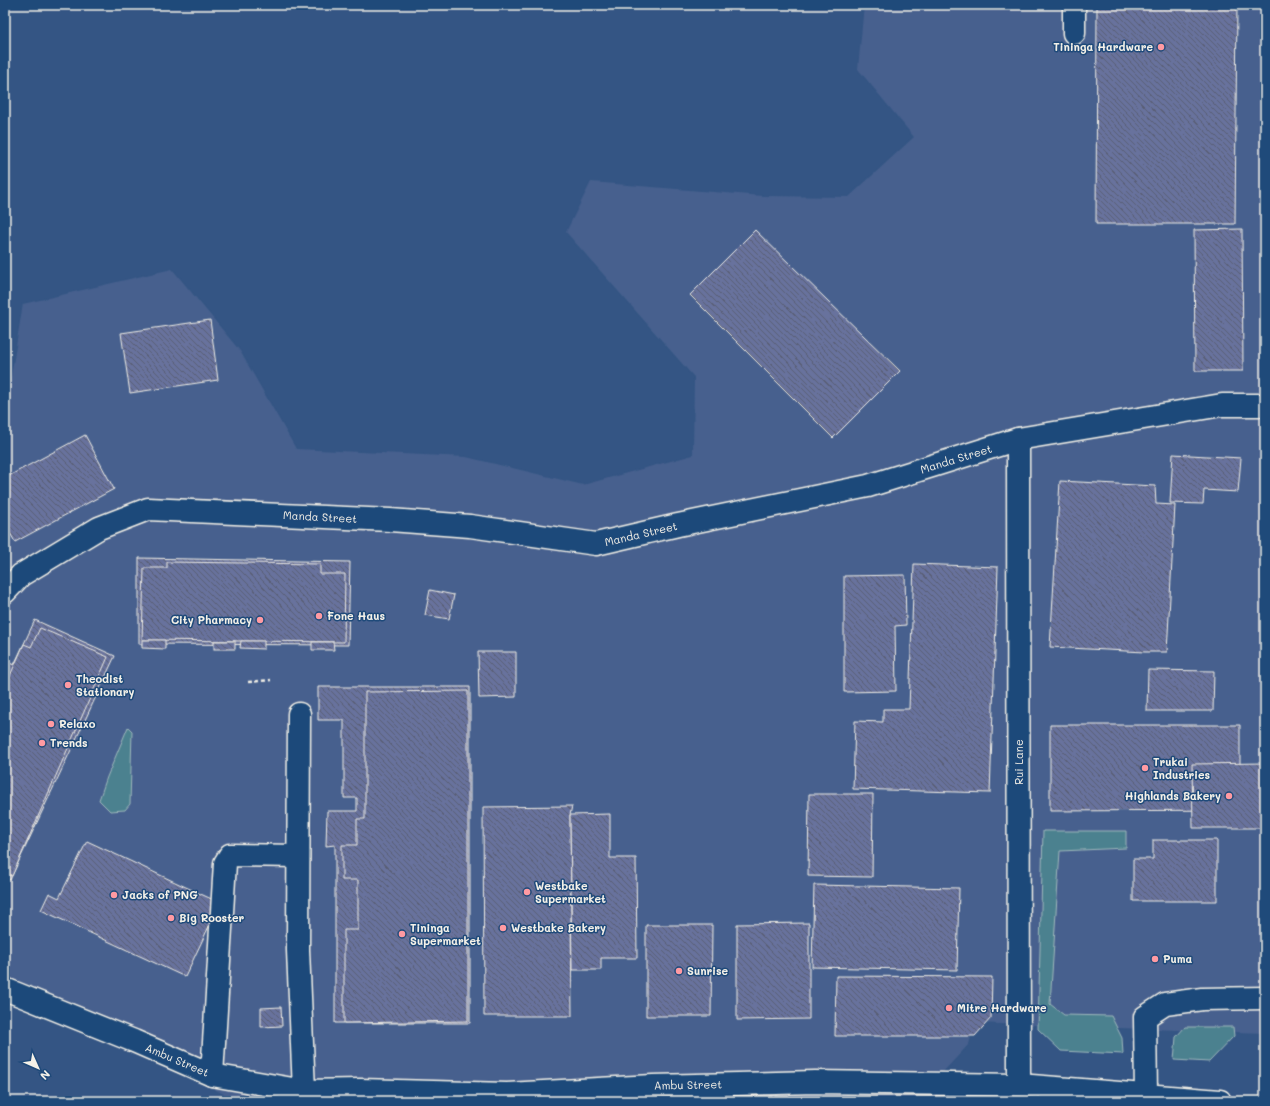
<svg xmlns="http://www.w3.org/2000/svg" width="1270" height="1106" font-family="Mali,sans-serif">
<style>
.built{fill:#47618e}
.green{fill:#4c818f;stroke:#a0b9bc}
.building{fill:url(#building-back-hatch);stroke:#f4f1e8}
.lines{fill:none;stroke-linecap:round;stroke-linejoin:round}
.minor-casing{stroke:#f4f1e8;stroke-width:25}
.path{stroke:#f4f1e8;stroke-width:2.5;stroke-dasharray:4 3;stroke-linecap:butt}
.minor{stroke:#1f4a7a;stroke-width:22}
.poi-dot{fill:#ff9aa2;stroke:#1f4a7a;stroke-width:1.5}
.labels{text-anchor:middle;stroke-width:3;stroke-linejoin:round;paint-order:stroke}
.poi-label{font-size:11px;font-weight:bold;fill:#f4f1e8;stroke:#1f4a7a;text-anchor:start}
.street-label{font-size:11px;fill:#f4f1e8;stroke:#1f4a7a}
</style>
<defs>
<pattern id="building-back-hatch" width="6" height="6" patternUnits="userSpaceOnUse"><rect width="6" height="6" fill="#67729d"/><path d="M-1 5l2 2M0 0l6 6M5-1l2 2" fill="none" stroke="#585d72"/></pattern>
</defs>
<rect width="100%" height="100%" fill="#345584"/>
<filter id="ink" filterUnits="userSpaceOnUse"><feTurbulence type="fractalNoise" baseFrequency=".025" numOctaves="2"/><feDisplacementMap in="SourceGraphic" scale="8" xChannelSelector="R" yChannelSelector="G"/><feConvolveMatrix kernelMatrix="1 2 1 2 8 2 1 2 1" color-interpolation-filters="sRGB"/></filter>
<g filter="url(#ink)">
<path class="built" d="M864 5H1265V1033L975 1023 969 1044 928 1088 424 1101H265L224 1094 5 988V413L23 304 172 269 240 351 296 449 466 457 583 485 693 455 694 377 566 232 591 182 762 196 849 197 914 137 858 69Z"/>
<g class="green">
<path d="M128 727 132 731 130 804 125 810 110 811 99 800 107 777Z"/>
<path d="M1043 831H1126V848L1060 851 1050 1004 1064 1015 1111 1016 1122 1038 1123 1054 1061 1051 1038 1029Z"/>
<path d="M1185 1027H1233L1234 1036 1209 1062 1174 1060 1176 1037Z"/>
</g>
<g class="building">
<path d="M1097 5H1237L1235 224H1096Z"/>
<path d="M1242 229 1243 371H1195L1194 230Z"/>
<path d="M755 230 900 371 833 438 690 295Z"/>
<path d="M210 320 218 380 130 393 121 333Z"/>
<path d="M85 435 114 489 15 542 5 524V478Z"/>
<path d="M1173 454 1241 458 1238 492 1204 490 1203 504 1170 503Z"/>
<path d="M1060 481 1155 486 1156 504 1175 505 1167 652H1145L1050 647Z"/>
<path d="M139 558 350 562 348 645 139 644Z"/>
<path d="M167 562 320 564V574H345L344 642 142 640 144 568H167Z"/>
<path d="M914 564 998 567 990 793 853 789 855 721 883 722V709H909Z"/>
<path d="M905 575 906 625 895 626 896 691 844 692V576Z"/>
<path d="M430 590 454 595 449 619 425 615Z"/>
<path d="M35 620 115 656 10 880 5 877V666L7 662 14 665Z"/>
<path d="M40 628 108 657 12 876 5 873V687L24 644 31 647Z"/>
<path d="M142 640H165V649L142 648Z"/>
<rect x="214" y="641" width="21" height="8"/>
<path d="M241 641H264V649L240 648Z"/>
<path d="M312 642H333L334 650H312Z"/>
<path d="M478 652H516V697L479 698Z"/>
<path d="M1148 670 1214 671 1213 711H1147Z"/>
<path d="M318 687H470V1023H335V845L326 846 327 811H357V798H344V720H318Z"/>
<path d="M468 691V1021L344 1023V930H358V880H342V845H357V819H365V692Z"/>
<path d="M1050 725H1240V810L1050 811Z"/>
<path d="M1265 763V828H1193L1192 764Z"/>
<path d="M809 794H873L872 877 808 876Z"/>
<path d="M572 806 570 815 572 1016H484L483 807Z"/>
<path d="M610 814V858H636L637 958H601V970H572L570 815Z"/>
<path d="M1153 840H1217V901H1133V859H1153Z"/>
<path d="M87 841 220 903 185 977 41 910 49 893 59 898Z"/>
<path d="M814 885 959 888 957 970 812 967Z"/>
<path d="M809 923V1019L737 1020V924Z"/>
<path d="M646 925H712L711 1016H646Z"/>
<path d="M836 976 992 977 991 1018 975 1036H835Z"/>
<path d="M281 1007 282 1026 261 1027V1008Z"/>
</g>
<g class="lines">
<g class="minor-casing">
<g id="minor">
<path d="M1074 33V5"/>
<path d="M1018 439 1019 1085"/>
<path d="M5 592 21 575 99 528 148 509 390 520 470 526 596 544 678 525 868 486 1018 439 1222 405H1265"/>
<path d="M299 714 298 950 304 1091"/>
<path d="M5 989 134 1041 212 1075 304 1091 360 1090 507 1094 653 1086 815 1082 1019 1085 1220 1101"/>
<path d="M212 1075 225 863 230 855 298 856"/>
<path d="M1146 1096 1145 1017 1165 1004 1202 999 1265 998"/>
</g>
</g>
<path class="path" d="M248 682 271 680"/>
<use href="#minor" class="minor"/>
</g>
</g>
<g class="poi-dot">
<circle cx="1161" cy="47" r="4"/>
<circle cx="319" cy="616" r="4"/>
<circle cx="260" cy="620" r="4"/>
<circle cx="68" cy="685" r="4"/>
<circle cx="51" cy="724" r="4"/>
<circle cx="42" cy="743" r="4"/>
<circle cx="1145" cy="768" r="4"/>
<circle cx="1229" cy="796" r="4"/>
<circle cx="527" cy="892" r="4"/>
<circle cx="114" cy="895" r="4"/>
<circle cx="171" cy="918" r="4"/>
<circle cx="503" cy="928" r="4"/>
<circle cx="402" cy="934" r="4"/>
<circle cx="1155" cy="959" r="4"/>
<circle cx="679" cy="971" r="4"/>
<circle cx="949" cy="1008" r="4"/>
</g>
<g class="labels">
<g class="poi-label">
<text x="1153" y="51" text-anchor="end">Tininga Hardware</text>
<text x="327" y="620">Fone Haus</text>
<text x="252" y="624" text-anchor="end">City Pharmacy</text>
<text x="76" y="683">Theodist<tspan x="76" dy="13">Stationary</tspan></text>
<text x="59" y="728">Relaxo</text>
<text x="50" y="747">Trends</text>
<text x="1153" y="766">Trukai<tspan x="1153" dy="13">Industries</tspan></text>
<text x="1221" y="800" text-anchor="end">Highlands Bakery</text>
<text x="535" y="890">Westbake<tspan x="535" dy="13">Supermarket</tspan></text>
<text x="122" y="899">Jacks of PNG</text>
<text x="179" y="922">Big Rooster</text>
<text x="410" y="932">Tininga<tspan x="410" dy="13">Supermarket</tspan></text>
<text x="511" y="932">Westbake Bakery</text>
<text x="1163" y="963">Puma</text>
<text x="687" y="975">Sunrise</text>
<text x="957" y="1012">Mitre Hardware</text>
</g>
<g class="street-label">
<text transform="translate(956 459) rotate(-17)" y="4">Manda Street</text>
<text transform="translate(320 517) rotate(3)" y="4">Manda Street</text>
<text transform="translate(641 534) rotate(-13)" y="4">Manda Street</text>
<text transform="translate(1019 762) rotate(-90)" y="4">Rui Lane</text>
<text transform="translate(177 1060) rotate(23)" y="4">Ambu Street</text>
<text transform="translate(688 1085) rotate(-1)" y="4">Ambu Street</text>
</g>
</g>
<rect width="1270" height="1106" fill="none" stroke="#1f4a7a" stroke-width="20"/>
<rect x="10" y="10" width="1250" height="1086" fill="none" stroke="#f4f1e8" stroke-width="1.5" filter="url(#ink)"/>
<g transform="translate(38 1068) rotate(135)" stroke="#1f4a7a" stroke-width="3" paint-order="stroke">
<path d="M0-3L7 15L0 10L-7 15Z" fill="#f4f1e8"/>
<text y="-6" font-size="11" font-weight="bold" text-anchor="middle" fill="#f4f1e8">N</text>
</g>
</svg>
